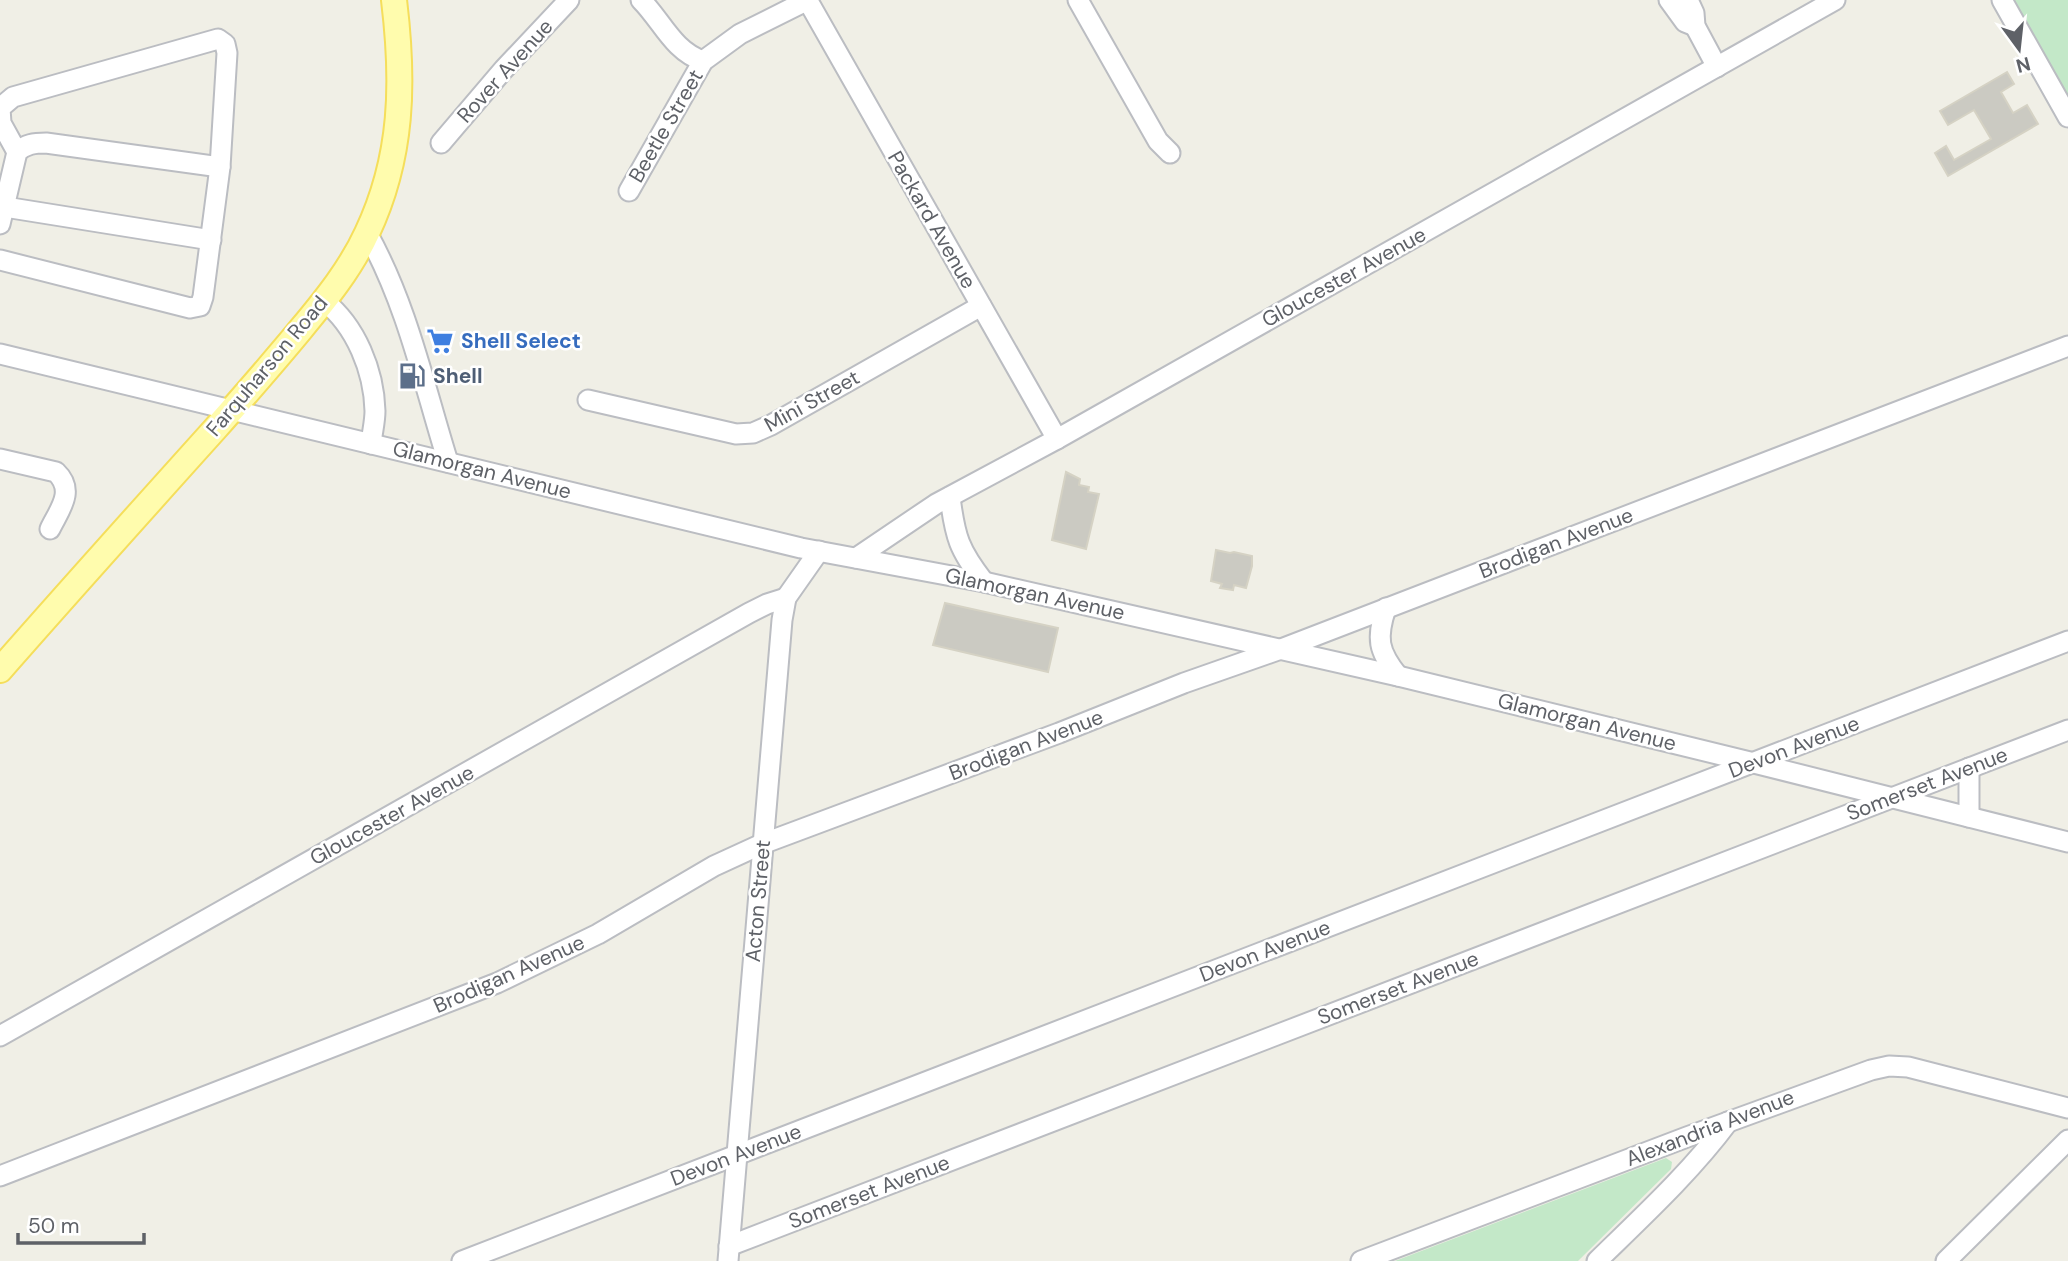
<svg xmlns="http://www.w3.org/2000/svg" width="2068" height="1261" font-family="'DM Sans',sans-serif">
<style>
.green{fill:#c3e8c8}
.building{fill:#cbcac2;stroke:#d5d2c4;stroke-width:2}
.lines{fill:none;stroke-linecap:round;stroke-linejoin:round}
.minor-casing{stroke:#bbbdc2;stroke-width:23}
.major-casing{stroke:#f5de5b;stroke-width:28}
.minor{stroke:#fff;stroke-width:19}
.major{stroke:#fffcad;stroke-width:24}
.labels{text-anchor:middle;stroke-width:5;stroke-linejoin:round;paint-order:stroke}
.street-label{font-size:21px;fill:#5e6167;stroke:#fff}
.shop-label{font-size:21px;font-weight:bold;fill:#366cbe;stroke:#fff;text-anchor:start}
.service-label{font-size:21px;font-weight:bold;fill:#4e5e75;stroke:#fff;text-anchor:start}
</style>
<rect width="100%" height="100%" fill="#f0efe6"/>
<g class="green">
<path d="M2012 0H2068V99Z"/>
<path d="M1666 1158 1672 1162 1671 1169 1578 1261H1395Z"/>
</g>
<g class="building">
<path d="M2007 72 2014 84 2001 92 2013 113 2027 105 2038 124 1948 176 1935 153 1946 146 1954 160 1991 139 1974 110 1948 125 1940 111Z"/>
<path d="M1066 472 1080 479 1079 485 1089 487 1088 492 1099 494 1086 549 1052 540Z"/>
<path d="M1216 550 1230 553 1234 552 1252 556V566L1246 588 1234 585 1233 590 1220 588 1222 584 1211 581Z"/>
<path d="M945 603 1058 628 1048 672 933 645Z"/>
</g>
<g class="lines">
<g class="minor-casing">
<g id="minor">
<path d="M641 0C662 21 673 51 703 61"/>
<path d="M1078 0 1158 141 1170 153"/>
<path d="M1669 0 1685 22 1695 26"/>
<path d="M1688 0 1694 13 1695 26 1717 67"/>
<path d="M2002 0 2068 117"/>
<path d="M808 1 1057 439"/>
<path d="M441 143 504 69 569 0"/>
<path d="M629 191 703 61 740 34 808 0"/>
<path d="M5 207 211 240"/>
<path d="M0 224 17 152C26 144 34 143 46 143L220 167"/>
<path d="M367 233C407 304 424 385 448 462"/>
<path d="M0 260 190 308 200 306 203 297 220 167 227 53 225 44 218 39 13 97 0 108 1 123 17 152"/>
<path d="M324 301C356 326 374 371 375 411 375 422 372 433 371 444"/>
<path d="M0 354 801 548 984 582 1398 676 1754 763 2068 842"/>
<path d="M588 400 736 434 753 433 771 425 981 306"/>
<path d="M0 459 56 472C76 491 59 510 50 529"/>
<path d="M950 497C955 537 959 550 984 582"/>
<path d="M856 558 936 504 1057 439 1835 0"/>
<path d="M1386 608C1376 638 1378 651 1398 676"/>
<path d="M1969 768V817"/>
<path d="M0 1036 749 613 767 604 786 598"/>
<path d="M0 1176 497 983 598 934 714 866 762 844 1059 733 1184 683 1281 649 2068 346"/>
<path d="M729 1246 2068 730"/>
<path d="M462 1261 2068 641"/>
<path d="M728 1261 782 620 786 598 819 551"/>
<path d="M1361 1261 1687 1137 1871 1070 1889 1066 1908 1067 2068 1108"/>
<path d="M1597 1261C1642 1217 1690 1173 1728 1122"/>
<path d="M1946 1261 2068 1140"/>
</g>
</g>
<g class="major-casing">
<path id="major" d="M0 670C71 589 143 509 215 429 244 396 273 363 301 329 326 299 351 268 367 233 403 157 404 82 394 0"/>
</g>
<use href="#minor" class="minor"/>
<use href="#major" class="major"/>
</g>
<defs>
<g id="supermarket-bare" transform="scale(2.1)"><path d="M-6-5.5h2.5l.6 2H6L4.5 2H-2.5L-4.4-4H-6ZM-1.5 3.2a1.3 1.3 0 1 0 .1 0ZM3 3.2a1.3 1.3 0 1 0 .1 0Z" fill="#3f7fe0" stroke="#fff" stroke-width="2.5" paint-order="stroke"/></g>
<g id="fuel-bare" transform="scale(2.1)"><path d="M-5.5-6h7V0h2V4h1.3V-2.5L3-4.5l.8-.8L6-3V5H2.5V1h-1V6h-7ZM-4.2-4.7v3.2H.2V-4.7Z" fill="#5c6f8a" stroke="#fff" stroke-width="2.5" paint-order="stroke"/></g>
</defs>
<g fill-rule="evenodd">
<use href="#supermarket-bare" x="440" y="341"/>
<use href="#fuel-bare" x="412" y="376"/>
</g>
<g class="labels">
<g class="street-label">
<text transform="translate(505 71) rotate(-48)" y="7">Rover Avenue</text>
<text transform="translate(666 126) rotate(-60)" y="7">Beetle Street</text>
<text transform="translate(932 220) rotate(60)" y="7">Packard Avenue</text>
<text transform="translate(1344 277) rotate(-29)" y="7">Gloucester Avenue</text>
<text transform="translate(267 366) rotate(-50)" y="7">Farquharson Road</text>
<text transform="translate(812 401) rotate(-29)" y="7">Mini Street</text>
<text transform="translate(482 470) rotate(14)" y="7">Glamorgan Avenue</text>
<text transform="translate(1556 543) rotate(-21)" y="7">Brodigan Avenue</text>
<text transform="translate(1035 594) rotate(12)" y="7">Glamorgan Avenue</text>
<text transform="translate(1587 722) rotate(14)" y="7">Glamorgan Avenue</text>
<text transform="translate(1026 745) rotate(-21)" y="7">Brodigan Avenue</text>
<text transform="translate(1794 747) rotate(-21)" y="7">Devon Avenue</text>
<text transform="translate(1927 784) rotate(-21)" y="7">Somerset Avenue</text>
<text transform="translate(392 815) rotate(-29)" y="7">Gloucester Avenue</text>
<text transform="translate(758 901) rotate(-85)" y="7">Acton Street</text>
<text transform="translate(1265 951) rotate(-21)" y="7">Devon Avenue</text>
<text transform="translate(509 974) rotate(-24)" y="7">Brodigan Avenue</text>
<text transform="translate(1398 988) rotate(-21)" y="7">Somerset Avenue</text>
<text transform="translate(1710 1128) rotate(-21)" y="7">Alexandria Avenue</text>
<text transform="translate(736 1155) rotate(-21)" y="7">Devon Avenue</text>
<text transform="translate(869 1192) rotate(-21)" y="7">Somerset Avenue</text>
</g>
<g class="shop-label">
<text x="461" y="348">Shell Select</text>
</g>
<g class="service-label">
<text x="433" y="383">Shell</text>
</g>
</g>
<g transform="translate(2019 49) rotate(165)" stroke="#ffffff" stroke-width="5" paint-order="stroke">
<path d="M0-5L12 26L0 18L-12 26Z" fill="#5e6167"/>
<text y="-10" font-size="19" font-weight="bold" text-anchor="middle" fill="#5e6167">N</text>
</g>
<path d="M18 1233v10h126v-10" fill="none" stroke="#5e6167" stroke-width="3.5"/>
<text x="28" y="1233" font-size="21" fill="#5e6167" stroke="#ffffff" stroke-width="5" paint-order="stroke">50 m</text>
</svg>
